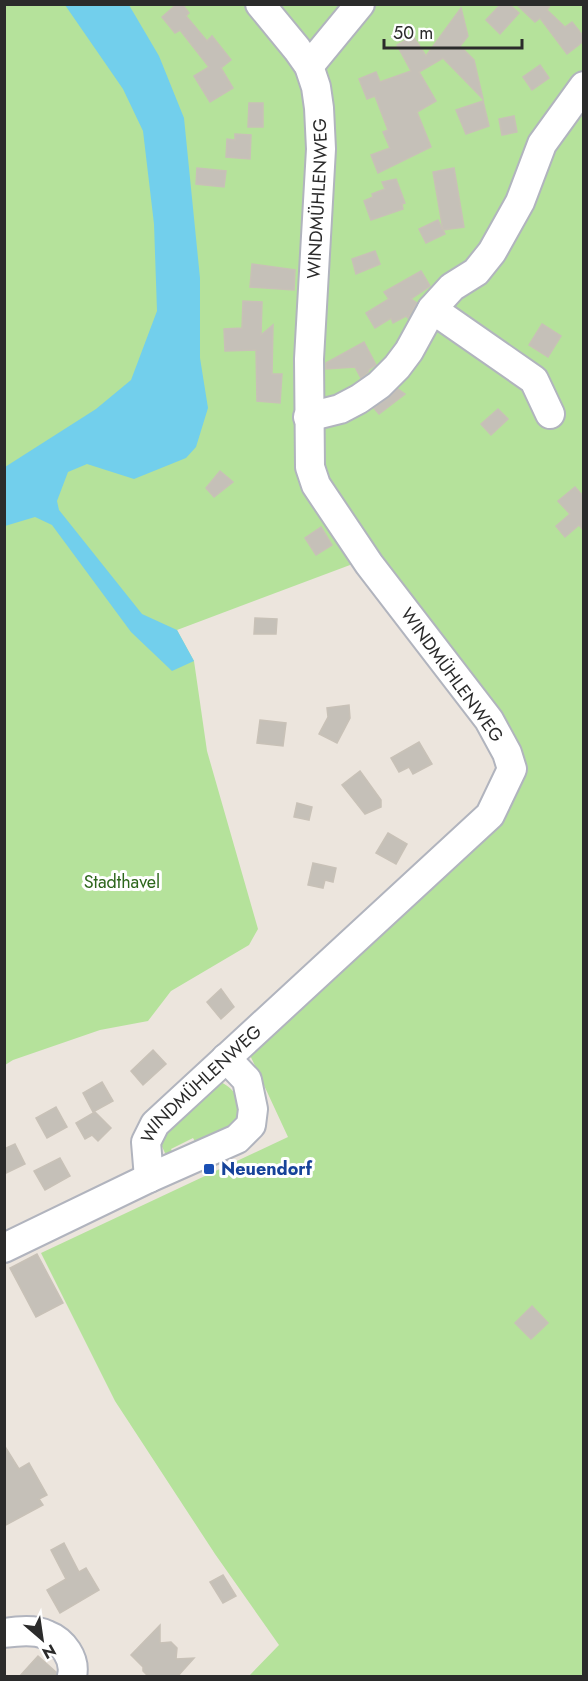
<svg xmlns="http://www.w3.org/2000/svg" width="588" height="1681" font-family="Jost,sans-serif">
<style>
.green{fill:#b5e29b}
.water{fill:#72cfec}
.building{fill:#c5c0b8;stroke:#c8c1b7;stroke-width:1.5}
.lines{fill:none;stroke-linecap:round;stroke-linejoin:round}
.minor-casing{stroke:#b1b4be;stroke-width:32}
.minor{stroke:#fff;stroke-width:28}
.transit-dot{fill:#1a4fb4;stroke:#fff;stroke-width:2}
.labels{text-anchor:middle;stroke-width:6;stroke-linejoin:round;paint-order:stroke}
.street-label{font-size:18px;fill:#2b2b2b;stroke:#fff}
.park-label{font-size:18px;fill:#2d661c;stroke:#fff}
.transit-label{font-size:18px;font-weight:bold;fill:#164399;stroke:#fff;text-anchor:start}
</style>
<rect width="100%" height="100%" fill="#ece5dd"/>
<g class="green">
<path d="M4 5H583V1676H249L279 1645 215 1554 115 1401 41 1253 288 1137 249 1053 515 787 374 556 177 630 194 661 207 751 258 929 249 945 171 991 148 1021 100 1030 13 1060 5 1065Z"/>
<path d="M221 1082C237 1091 236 1096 240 1114L233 1125 197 1145 193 1138 171 1149 174 1155 165 1153 158 1138Z"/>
</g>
<path class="water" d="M65 5H129L159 56 184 118 200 278V358L208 408 196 447 186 458 134 479 87 464 68 472 57 501 59 510 142 614 177 630 194 661 172 671 131 632 52 525 35 517 5 526V467L96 409 131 380 157 311 154 224 143 131 123 89Z"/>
<g class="building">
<path d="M177 4H182L189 13 186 16 207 41 212 36 231 60 221 68 233 88 210 102 194 76 209 67 180 30 175 33 162 17Z"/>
<path d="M501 4H509L519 13 500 34 486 20Z"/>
<path d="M516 4H551L547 10 565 27 572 22 584 37V41L567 54 540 18 535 22Z"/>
<path d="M461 8 468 36 460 46 474 60 483 99 443 58 419 72 436 101 417 112 431 147 378 173 371 155 390 148 383 132 388 130 375 96 367 99 359 79 376 72 380 82 411 71 397 45 413 36 426 56Z"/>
<path d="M540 65 549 78 532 90 523 77Z"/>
<path d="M483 101 489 126 466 134 456 110Z"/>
<path d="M249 103H263V127H248Z"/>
<path d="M514 116 517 132 502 135 499 119Z"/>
<path d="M235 134 251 135 250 159 226 157 227 139 235 140Z"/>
<path d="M197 168 226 171 224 187 196 184Z"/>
<path d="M454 168 464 227 443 230 433 172Z"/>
<path d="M396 179 405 203 402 204 403 209 371 220 364 201 373 197 372 194 385 189 382 182Z"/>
<path d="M438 220 445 234 426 243 419 229Z"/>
<path d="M375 251 380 264 356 274 352 259Z"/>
<path d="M252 264 295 270 294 290 250 287Z"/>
<path d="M421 271 430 286 411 299 417 303 408 318 406 316 393 323 391 318 375 328 366 313 389 299 384 292Z"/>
<path d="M243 301 262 302 261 335 273 325 272 374H282L280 403 257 401 256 350 225 351 224 329 242 328Z"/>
<path d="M542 324 561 336 548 357 529 345Z"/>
<path d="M364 342 376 365 369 369 368 372 361 378 355 367 326 369V363Z"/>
<path d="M398 389 405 394 379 414 374 408Z"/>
<path d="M498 409 508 419 491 435 481 424Z"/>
<path d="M220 471 233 482 214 497 206 488Z"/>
<path d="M575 487 584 497V531L579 525 565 537 556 526 570 514 558 501Z"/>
<path d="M321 527 332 545 316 555 305 538Z"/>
<path d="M255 618 277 619 276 634H254Z"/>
<path d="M349 705 350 718 337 743 319 734 328 717 327 708Z"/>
<path d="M260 720 286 723 283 746 257 743Z"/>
<path d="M419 742 432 764 413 774 409 767 399 772 391 758Z"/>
<path d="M360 771 381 800V807L365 814 342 785Z"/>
<path d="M297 803 312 807 309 820 294 817Z"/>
<path d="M388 833 407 844 396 864 376 853Z"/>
<path d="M313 863 336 868 333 882 325 880 323 888 308 885Z"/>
<path d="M221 989 234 1007 221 1019 207 1002Z"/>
<path d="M153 1050 166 1064 143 1085 131 1071Z"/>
<path d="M102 1082 113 1101 93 1112 83 1093Z"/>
<path d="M56 1107 67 1127 47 1138 36 1118Z"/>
<path d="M95 1112 111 1128 98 1141 92 1135 85 1139 76 1123Z"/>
<path d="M15 1144 25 1164 4 1174V1149Z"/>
<path d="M60 1158 70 1176 45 1190 34 1171Z"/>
<path d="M37 1254 63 1303 36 1317 10 1268Z"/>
<path d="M532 1306 548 1323 531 1339 515 1323Z"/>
<path d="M4 1445 19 1469 29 1463 47 1495 39 1499 43 1505 4 1526Z"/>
<path d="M64 1543 79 1572 86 1568 99 1590 60 1613 47 1590 66 1579 51 1550Z"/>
<path d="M223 1575 236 1596 223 1603 210 1582Z"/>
<path d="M160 1625V1643L171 1642 177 1648 176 1659 194 1658 177 1677H149L143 1671V1667L131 1655Z"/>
<path d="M38 1656 56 1672V1677H19Z"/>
</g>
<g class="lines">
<g class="minor-casing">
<g id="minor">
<path d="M309 66 360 4"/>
<path d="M432 309 534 380 550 414"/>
<path d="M308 417 340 409 359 399 379 385 397 367 409 351 432 309 452 287 476 272 492 252 520 202 542 144 584 86"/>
<path id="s1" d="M149 1178 146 1142 155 1124 490 815 512 769 507 753 489 720 369 564 316 485 310 467 309 359 321 149 319 108 316 87 309 66 297 49 260 4"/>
<path d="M4 1248 149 1178 237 1139 251 1125 253 1109 247 1080 226 1058"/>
<path d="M4 1633C18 1631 35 1629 47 1635 63 1641 76 1659 72 1676"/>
</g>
</g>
<use href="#minor" class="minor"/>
</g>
<rect class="transit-dot" x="203" y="1163" width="12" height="12" rx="3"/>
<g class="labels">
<g class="street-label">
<text dy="6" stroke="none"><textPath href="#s1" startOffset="1197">WINDMÜHLENWEG</textPath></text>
<text transform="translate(452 675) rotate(54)" y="6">WINDMÜHLENWEG</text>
<text dy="6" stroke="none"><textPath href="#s1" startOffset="117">WINDMÜHLENWEG</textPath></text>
</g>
<g class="park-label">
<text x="122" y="888">Stadthavel</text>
</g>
<g class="transit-label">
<text x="221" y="1175">Neuendorf</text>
</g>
</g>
<rect width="588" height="1681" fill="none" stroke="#2b2b2b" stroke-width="12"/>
<g transform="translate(42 1639) rotate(151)" stroke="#ffffff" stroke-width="4.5" paint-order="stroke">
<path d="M0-4.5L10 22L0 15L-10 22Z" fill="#2b2b2b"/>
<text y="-9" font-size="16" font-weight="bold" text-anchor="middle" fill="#2b2b2b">N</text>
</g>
<path d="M384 39v9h138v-9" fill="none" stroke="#2b2b2b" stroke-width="3"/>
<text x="393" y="39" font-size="18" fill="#2b2b2b" stroke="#ffffff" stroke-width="4.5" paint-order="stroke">50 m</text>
</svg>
